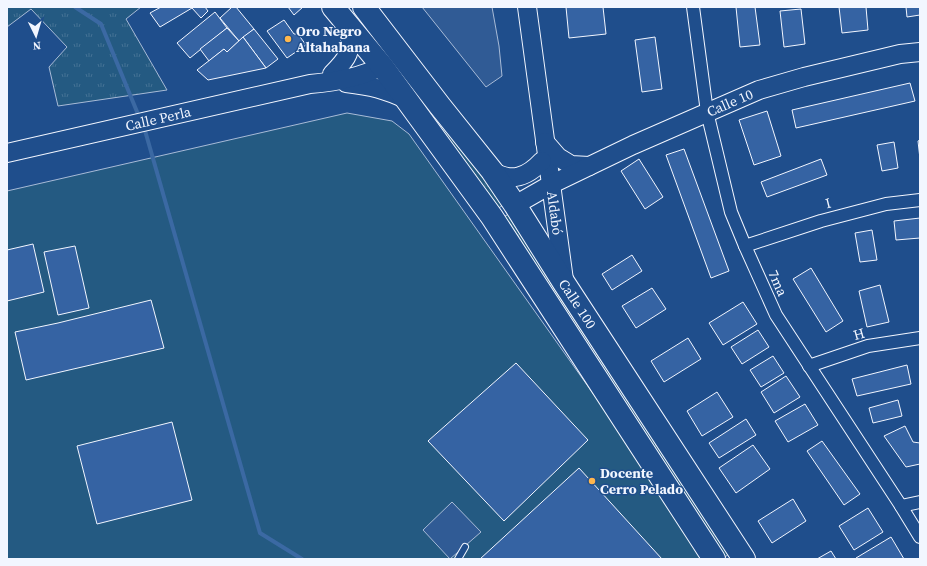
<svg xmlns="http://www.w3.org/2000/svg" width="927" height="566" font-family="'Source Serif 4',serif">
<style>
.grass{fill:url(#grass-tufts);stroke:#a8bbd7}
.pitch{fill:#245a82;stroke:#a8bbd7}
.parking{fill:#305b95;stroke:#a8bbd7}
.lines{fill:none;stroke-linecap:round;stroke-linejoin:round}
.stream{stroke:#3b69a3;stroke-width:4}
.building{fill:#3563a3;stroke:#f2f6ff}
.lane-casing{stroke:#f2f6ff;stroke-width:8}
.street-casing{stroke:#f2f6ff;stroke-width:14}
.secondary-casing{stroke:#f2f6ff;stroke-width:20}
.highway-casing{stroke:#f2f6ff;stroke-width:24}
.lane{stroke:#1f4e8c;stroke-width:6}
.street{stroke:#1f4e8c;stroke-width:12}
.secondary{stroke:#1f4e8c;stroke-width:18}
.highway{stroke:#1f4e8c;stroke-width:22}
.poi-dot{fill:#ffb74d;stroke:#1f4e8c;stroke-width:1.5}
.labels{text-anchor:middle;stroke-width:3;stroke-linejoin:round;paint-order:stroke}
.poi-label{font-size:14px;font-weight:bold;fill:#f2f6ff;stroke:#1f4e8c;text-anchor:start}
.street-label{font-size:14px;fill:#f2f6ff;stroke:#1f4e8c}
</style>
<defs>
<pattern id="grass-tufts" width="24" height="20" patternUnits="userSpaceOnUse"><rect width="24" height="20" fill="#245a82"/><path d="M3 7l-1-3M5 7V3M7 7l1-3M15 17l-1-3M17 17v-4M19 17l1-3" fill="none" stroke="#447295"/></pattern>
</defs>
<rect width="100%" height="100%" fill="#1f4e8c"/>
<g class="grass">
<path d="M7 7H141L126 19 167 90 58 106 49 67 67 47 31 9 7 27Z"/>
<path d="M400 66 505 204 497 209 394 69Z"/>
<path d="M511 213 730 553 725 557 549 290 503 217Z"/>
</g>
<path class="pitch" d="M347 113 392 121 409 134 619 430 702 559H7V191Z"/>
<g class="parking">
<path d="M422 7H492L499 46 502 76 486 87Z"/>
<path d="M452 502 481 532 450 559 423 530Z"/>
</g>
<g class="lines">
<g class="stream">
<path d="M75 7 101 24 140 119"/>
<path d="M144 127 260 533 302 559"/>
</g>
</g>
<g class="building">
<path d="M161 7H205L208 11 201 18 192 8 160 27 150 13Z"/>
<path d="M232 7H236L254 29 239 41 220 18Z"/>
<path d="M288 7H303L294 15Z"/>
<path d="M566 7H603L606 34 569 38Z"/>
<path d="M736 7H755L760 45 740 47Z"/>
<path d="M839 7H866L868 30 842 33Z"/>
<path d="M906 7H920V15L907 17Z"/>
<path d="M801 9 805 44 784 47 780 11Z"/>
<path d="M215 12 227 28 190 58 177 43Z"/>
<path d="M284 20 294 34H298L306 45 287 58 267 31Z"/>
<path d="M227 28 239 41 227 52 224 49 209 61 200 49Z"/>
<path d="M254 29 278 59 266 68 243 37Z"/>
<path d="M243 37 266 68 208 80 197 70 224 49 227 52Z"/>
<path d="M655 37 662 89 642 92 635 40Z"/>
<path d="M910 83 915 101 796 128 792 110Z"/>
<path d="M767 111 781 156 754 165 739 120Z"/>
<path d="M920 140V159L918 141Z"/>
<path d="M894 142 898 168 882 171 877 145Z"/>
<path d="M684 149 729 271 711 278 666 155Z"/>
<path d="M639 159 663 197 645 209 621 171Z"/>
<path d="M821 159 827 175 767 197 761 182Z"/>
<path d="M920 218V238L896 240 894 221Z"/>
<path d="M872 230 877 260 860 262 855 233Z"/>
<path d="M33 244 44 292 7 301V250Z"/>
<path d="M75 246 89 308 58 315 44 252Z"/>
<path d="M632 255 642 271 612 290 602 274Z"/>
<path d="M811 268 843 321 826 332 793 279Z"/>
<path d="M880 285 889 322 867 327 859 291Z"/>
<path d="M652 288 666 309 636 328 622 306Z"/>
<path d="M151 300 164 348 26 380 15 332 58 323Z"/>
<path d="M743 302 757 324 723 345 709 323Z"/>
<path d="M758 330 769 347 742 364 731 347Z"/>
<path d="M688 338 701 359 664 382 651 361Z"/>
<path d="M773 356 784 373 761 387 750 370Z"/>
<path d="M516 363 588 440 504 521 428 441Z"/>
<path d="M907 365 911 384 857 396 852 379Z"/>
<path d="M786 376 800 397 774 413 761 392Z"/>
<path d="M717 392 733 417 702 436 687 411Z"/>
<path d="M898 400 902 416 873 423 869 408Z"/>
<path d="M805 404 818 425 788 442 775 421Z"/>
<path d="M746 419 756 435 719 458 709 443Z"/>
<path d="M172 422 192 500 97 524 77 446Z"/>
<path d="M905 426 913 442 920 443V464L906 467 884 436Z"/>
<path d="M822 441 860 494 844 505 807 451Z"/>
<path d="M753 445 770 469 736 493 719 468Z"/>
<path d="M579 468 662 559H480Z"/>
<path d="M793 499 806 521 772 543 758 521Z"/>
<path d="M868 508 883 532 854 550 839 526Z"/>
<path d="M891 537 904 559H857L856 558Z"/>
<path d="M831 551 836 559H817Z"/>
</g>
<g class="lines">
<g class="lane-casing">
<path id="lane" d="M458 559 465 547"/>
</g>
<g class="street-casing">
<g id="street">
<path d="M693 7 707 112 731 212 745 246 776 315 901 506 920 537"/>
<path d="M745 246 821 221 886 204 920 200"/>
<path d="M809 366 868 346 920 338"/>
<path d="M901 506 920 502"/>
</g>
</g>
<g class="secondary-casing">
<g id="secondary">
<path id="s1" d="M527 7 564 280"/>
<path d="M332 74C349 57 351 53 350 28"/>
<path d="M346 83C372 86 384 89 408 100"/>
<path d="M545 142 558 157 571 165 589 166"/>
<path id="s2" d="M7 153 310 84C334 82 360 78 382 66"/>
<path d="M492 171C512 183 527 177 542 161"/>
<path id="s3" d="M515 205 550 185 633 145 759 90 804 77 900 54 920 52"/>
</g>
</g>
<g class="highway-casing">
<g id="highway">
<path d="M333 7 382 66 492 217 714 559"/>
<path id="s4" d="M364 7 440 106 492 171 515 205 564 283 744 559"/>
</g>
</g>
<use href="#lane" class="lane"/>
<use href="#street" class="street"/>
<use href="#secondary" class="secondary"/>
<use href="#highway" class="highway"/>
</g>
<g class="poi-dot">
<circle cx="288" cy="39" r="4"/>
<circle cx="592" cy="481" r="4"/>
</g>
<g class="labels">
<g class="poi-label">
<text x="296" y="36">Oro Negro<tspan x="296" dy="16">Altahabana</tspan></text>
<text x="600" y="478">Docente<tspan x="600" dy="16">Cerro Pelado</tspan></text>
</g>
<g class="street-label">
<text dy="5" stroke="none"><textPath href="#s3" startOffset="238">Calle 10</textPath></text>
<text dy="5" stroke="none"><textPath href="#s2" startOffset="155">Calle Perla</textPath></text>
<text transform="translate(828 203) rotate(-14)" y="5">I</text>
<text dy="5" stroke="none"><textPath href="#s1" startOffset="208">Aldabó</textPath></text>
<text transform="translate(778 283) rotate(66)" y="5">7ma</text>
<text dy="5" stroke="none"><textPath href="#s4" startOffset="366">Calle 100</textPath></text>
<text transform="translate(859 334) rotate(-16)" y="5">H</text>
</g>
</g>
<rect width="927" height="566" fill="none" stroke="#f2f6ff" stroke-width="16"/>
<g transform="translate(36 36) rotate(175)" stroke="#1f4e8c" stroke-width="3" paint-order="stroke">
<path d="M0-3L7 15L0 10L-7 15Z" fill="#f2f6ff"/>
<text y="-6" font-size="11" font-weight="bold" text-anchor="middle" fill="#f2f6ff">N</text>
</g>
</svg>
